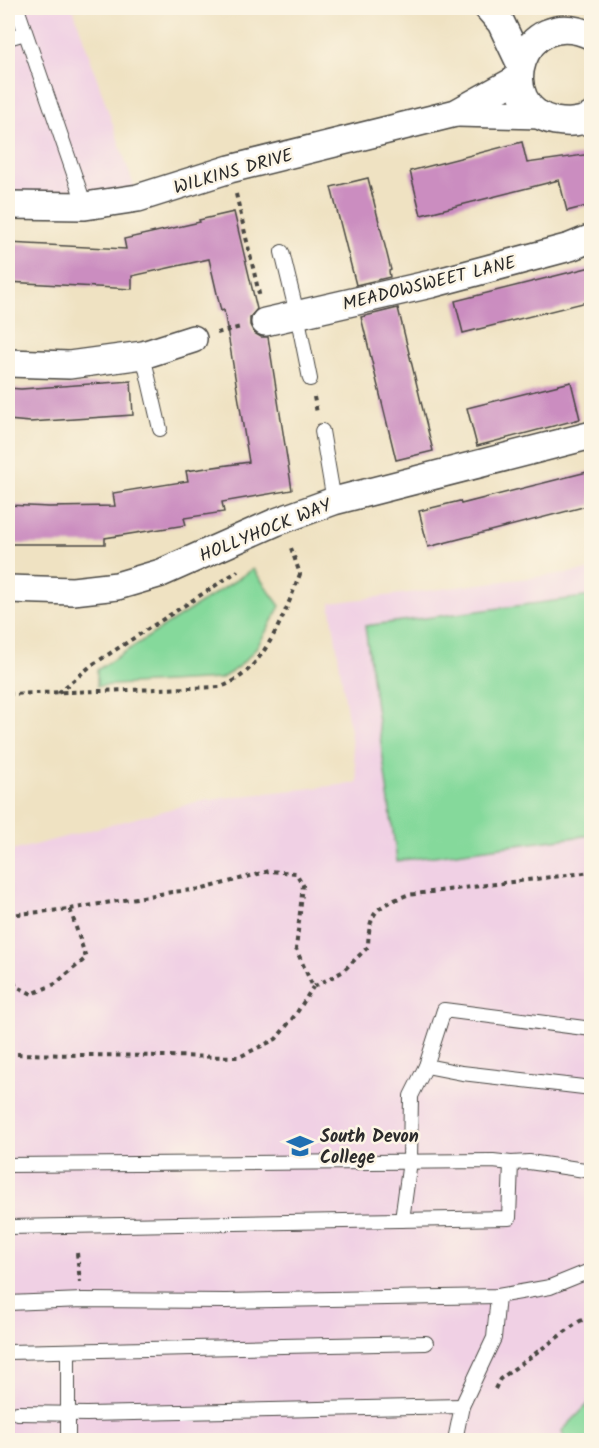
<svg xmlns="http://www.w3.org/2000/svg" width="599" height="1448" font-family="Kalam,sans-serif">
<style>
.built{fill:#f0d0e4}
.green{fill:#85d99b;stroke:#588263;stroke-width:1.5}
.building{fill:#cb8dc0}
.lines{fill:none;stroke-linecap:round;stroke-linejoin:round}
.service-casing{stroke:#484642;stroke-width:16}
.minor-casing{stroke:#484642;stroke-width:30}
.path{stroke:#484642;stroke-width:4;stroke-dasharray:4.5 4.5;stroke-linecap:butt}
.service{stroke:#fff;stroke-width:14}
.minor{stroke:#fff;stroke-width:27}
.labels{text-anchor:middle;stroke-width:5;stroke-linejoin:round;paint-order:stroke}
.street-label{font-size:18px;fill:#2b2b2b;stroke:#fcf5e5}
.poi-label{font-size:18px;font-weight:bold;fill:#2b2b2b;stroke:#fcf5e5;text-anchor:start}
</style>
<rect width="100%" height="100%" fill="#fcf5e5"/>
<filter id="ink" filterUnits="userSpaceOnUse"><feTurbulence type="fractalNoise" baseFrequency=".0167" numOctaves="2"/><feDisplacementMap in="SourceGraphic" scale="12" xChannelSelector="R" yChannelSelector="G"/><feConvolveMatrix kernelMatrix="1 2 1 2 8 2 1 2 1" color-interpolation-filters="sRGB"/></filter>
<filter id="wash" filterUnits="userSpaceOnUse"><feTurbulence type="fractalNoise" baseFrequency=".008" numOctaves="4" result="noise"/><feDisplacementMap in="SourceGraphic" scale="24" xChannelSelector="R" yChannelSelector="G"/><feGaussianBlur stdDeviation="1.35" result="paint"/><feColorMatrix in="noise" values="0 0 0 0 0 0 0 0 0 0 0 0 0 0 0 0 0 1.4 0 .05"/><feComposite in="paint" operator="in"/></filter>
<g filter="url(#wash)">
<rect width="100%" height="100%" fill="#efe2c2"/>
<g class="built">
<path d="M8 8H73L138 198 8 205Z"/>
<path d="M591 570V1440H8V852L204 800 358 783 330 603Z"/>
</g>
<g class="green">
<path d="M253 569 280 606C262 639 254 660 220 679L97 686V670Z"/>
<path d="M591 596V835L397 861 365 626Z"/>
<path d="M591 1401V1440H565L562 1431Z"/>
</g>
<g id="blocks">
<g class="building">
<path d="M522 142 527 163 591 154V205L567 211 559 180 421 215 410 171Z"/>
<path d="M368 178 391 270 389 271 390 277 356 285 331 187Z"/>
<path d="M234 212 257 309 250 317V325L254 333 261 337H268L292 490 222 502 224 512 184 518 186 525 105 538V544H8V505L49 507 115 506 113 493 188 481 186 471 249 462 224 310 221 311 209 259 132 276V289L8 282V243L126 249 124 239 200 222 199 220Z"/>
<path d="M591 267V301L463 333 455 301Z"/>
<path d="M398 308 433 451 396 460 361 317Z"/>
<path d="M131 381 133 415 30 422 8 420V388L21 389Z"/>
<path d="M571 382 580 419 477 446 467 408Z"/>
<path d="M591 471V505L428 547 419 511 460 501 461 504Z"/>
</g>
</g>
</g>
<g filter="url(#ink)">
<use href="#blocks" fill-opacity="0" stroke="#484642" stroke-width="1.5"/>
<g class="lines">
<g class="service-casing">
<g id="service">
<path d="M17 8 85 206"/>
<path d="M8 38 25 33"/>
<path d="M282 252 297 314 310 379"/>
<path d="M143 355 160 429"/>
<path d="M322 431 334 501"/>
<path d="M426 1066 462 1073 592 1088"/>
<path d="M8 1165 493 1161 511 1163 529 1162 592 1171"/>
<path d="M402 1220 410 1161 411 1096 426 1066 444 1010 592 1029"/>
<path d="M8 1227 509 1218 511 1163"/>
<path d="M8 1303 83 1300 226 1301 498 1296 550 1287 592 1270"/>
<path d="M8 1352 426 1343"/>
<path d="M68 1352V1440"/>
<path d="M17 1413 87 1414 462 1406"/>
<path d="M455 1440 462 1406 494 1338 498 1296"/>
</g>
</g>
<g class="minor-casing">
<g id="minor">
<path d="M488 8 501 23 520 63"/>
<path d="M592 36C520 2 491 108 555 121 567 123 581 123 592 116"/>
<path d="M457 113 540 115"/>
<path d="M8 205 85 206 138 198 230 169 456 113 519 78"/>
<path d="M265 322 431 284 570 247 592 238"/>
<path d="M8 363 69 365 143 355 193 339"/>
<path d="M8 589 73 591 117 586 161 573 276 522 334 501 592 435"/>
</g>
</g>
<g class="path">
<path d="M236 194 260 298"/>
<path d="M217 333 241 327"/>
<path d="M314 397 317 413"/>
<path d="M58 693 92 665 238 571"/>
<path d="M8 694 220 687C263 674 285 613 300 574L290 545"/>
<path d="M70 909 172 892 203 889 269 871 296 873 303 885 296 949 313 987 342 972 368 947C369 912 375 907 407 895L592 872"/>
<path d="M8 915 70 909 86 958 55 984 32 994 16 986 9 973"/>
<path d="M8 958V974"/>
<path d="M8 1054 239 1057 276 1039 296 1014 313 987"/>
<path d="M77 1253 80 1282"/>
<path d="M495 1389 500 1379 580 1321 592 1316"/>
</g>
<use href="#service" class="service"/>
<use href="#minor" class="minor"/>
</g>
</g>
<defs>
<g id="university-bare" transform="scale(2.07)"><path d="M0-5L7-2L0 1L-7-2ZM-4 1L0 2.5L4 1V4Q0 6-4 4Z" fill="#1f6fb2" stroke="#fcf5e5" stroke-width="2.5" paint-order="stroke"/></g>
</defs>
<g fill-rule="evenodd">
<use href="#university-bare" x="300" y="1146"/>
</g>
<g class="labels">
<g class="street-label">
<text transform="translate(233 171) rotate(-16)" y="6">WILKINS DRIVE</text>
<text transform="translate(429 283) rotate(-14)" y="6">MEADOWSWEET LANE</text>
<text transform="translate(265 530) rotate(-22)" y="6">HOLLYHOCK WAY</text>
</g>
<g class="poi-label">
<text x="320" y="1142">South Devon<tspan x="320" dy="21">College</tspan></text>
</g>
</g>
<rect width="599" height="1448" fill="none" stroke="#fcf5e5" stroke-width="30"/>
</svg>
